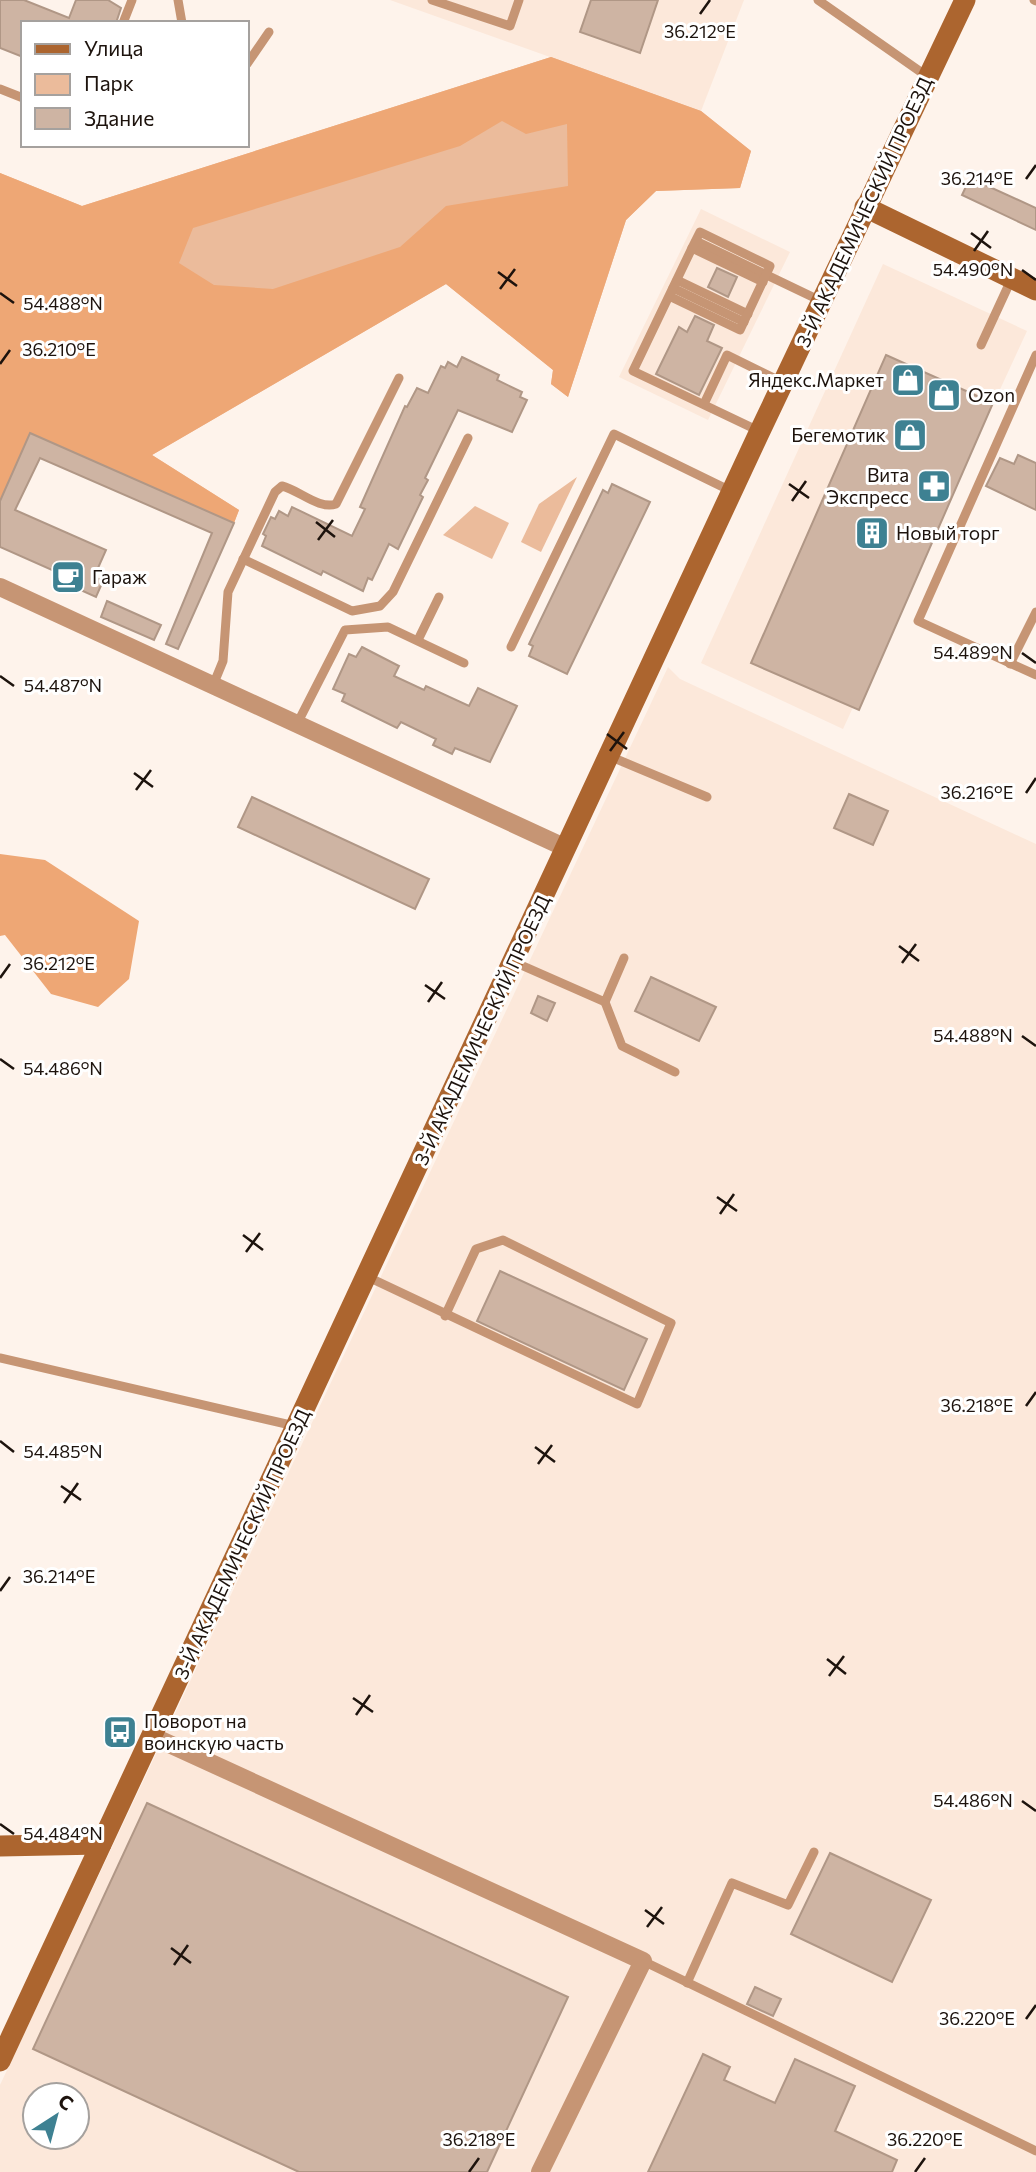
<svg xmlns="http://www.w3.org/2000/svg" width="1036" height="2172" font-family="Commissioner,sans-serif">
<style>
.built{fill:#fce8da;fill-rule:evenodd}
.green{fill:#ebbb9b}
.forest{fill:#eea775;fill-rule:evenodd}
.building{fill:#ceb4a3;stroke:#b09786;stroke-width:2}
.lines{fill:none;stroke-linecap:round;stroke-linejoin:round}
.lane{stroke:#c69574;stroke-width:9}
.street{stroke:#c69574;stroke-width:18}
.secondary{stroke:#ac652f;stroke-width:21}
.ticks{fill:none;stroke:#1d130d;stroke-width:2.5}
.labels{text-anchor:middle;stroke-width:6;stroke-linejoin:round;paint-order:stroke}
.street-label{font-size:19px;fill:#1d130d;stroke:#fff}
.poi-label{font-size:19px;fill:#1d130d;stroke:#fff;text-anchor:start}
.ticks-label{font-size:18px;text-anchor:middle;fill:#1d130d;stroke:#fff;stroke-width:6;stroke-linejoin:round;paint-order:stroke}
</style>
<rect width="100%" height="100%" fill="#fef3eb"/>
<g class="built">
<path d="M390 0H744L701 111Z"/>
<path d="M701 209 790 252 708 420 619 377Z"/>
<path d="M883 264 1027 331 843 729 701 663Z"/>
<path d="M668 667 680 679 1036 844V2172H0V2085ZM35 2095H77V2137H35Z"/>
</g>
<g class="green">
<path d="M551 57 701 111 751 151 740 188 656 191 626 220 568 397 551 384 553 370 446 284 152 455 239 510 234 523 30 433 0 312V173L82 206Z"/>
<path d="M577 477 541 552 521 542 539 504Z"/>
<path d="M475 506 509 523 492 559 443 535Z"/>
</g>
<g class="forest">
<path d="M551 57 701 111 751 151 740 188 656 191 626 220 568 397 551 384 553 370 446 284 152 455 239 510 234 523 31 433 0 501V173L82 206ZM502 121 526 134 567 124 568 186 446 206 400 247 273 289 214 285 179 263 193 228 460 146Z"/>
<path d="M0 854 45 860 139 921 129 979 98 1007 51 994 5 935 0 936Z"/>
</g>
<g class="building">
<path d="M0 0H24L69 18 76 0H108L121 8 116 23H23V57L0 48Z"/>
<path d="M591 0H658L640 53 580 32Z"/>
<path d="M970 178 1036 208V230L962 195Z"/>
<path d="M717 268 737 277 728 297 708 287Z"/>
<path d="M695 316 714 325 707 341 722 348 699 395 656 374 679 327 687 332Z"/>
<path d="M886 355 993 403 859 710 751 663Z"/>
<path d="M462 357 499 375 497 380 522 392 520 397 527 400 512 432 458 410 425 478 428 480 420 495 423 497 398 549 389 544 372 580 368 578 363 591 323 571 321 575 262 546 266 536 263 534 271 517 275 519 279 511 288 516 292 507 352 536 365 509 360 507 405 406 407 407 417 388 428 393 441 366 445 368 448 362 457 367Z"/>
<path d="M30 433 234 523 178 649 166 644 212 533 40 458 15 510 106 550 94 577 103 581 96 597 65 583 68 577 0 547V501Z"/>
<path d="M1018 455 1036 463V510L986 486 1000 458 1014 464Z"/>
<path d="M612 484 650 502 567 674 529 656 533 646 529 644 603 490 608 493Z"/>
<path d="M107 601 161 625 154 640 101 617Z"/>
<path d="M362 647 399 666 394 676 424 690 426 686 469 706 478 688 517 706 490 762 455 748 452 754 433 745 436 739 401 722 397 728 342 701 345 694 333 689 349 654 356 657Z"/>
<path d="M849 794 888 811 873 845 834 828Z"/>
<path d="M252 797 429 879 415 909 238 827Z"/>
<path d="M651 977 716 1007 699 1041 635 1011Z"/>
<path d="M538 996 555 1003 547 1021 531 1013Z"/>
<path d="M500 1271 647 1339 624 1390 477 1321Z"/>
<path d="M147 1803 568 1997 487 2172H299L33 2049Z"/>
<path d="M830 1853 931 1900 892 1982 791 1934Z"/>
<path d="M755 1987 781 1999 773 2016 747 2004Z"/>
<path d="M703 2054 730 2067 724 2080 775 2103 795 2059 855 2086 835 2131 897 2160 892 2172H648Z"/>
</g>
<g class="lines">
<g class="lane">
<path d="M178 0 182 23"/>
<path d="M432 0 510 26 519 0"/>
<path d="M818 0 928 77"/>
<path d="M1034 0 1036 1"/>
<path d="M123 23 132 0"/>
<path d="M247 64 269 32"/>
<path d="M0 89 23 98"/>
<path d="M696 241 821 301"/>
<path d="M692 248 763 282"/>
<path d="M677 280 748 314"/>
<path d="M673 288 744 322"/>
<path d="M669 296 740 330 770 266 700 232 692 248 633 371 759 431"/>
<path d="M981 345 1011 280"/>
<path d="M1036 355 918 621 1036 675"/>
<path d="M704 404 727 355 782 382"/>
<path d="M243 559 352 611 380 606 393 592 468 438"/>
<path d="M418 640 439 597"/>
<path d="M511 647 614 434 731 491"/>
<path d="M1010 664 1036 612"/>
<path d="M214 683 223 661 228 592 275 492 282 486C299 490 319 510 336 504L399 378"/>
<path d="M298 722 345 630 388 627 464 663"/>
<path d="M609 756 707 797"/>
<path d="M514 962 605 1002 624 958"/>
<path d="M605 1002 622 1046 675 1072"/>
<path d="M368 1277 637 1404 671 1323 503 1240 476 1249 445 1316"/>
<path d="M0 1358 295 1426"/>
<path d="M643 1961 1036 2151"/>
<path d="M687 1983 732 1883 788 1905 814 1852"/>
</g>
<g class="street">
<path d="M0 587 566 848"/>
<path d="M154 1737 643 1961 540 2172"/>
</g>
<g class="secondary">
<path d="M865 207 1036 290"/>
<path d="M0 1846 101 1844"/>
<path d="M0 2061 760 431 965 0"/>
</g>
</g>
<path class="ticks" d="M700 14 710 0M1026 179 1036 165M971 233 991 248M974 251 988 231M1022 270 1036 280M498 272 517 286M500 289 515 269M0 293 14 303M0 364 10 350M789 484 809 498M792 501 806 481M316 522 335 537M318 540 333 520M1022 653 1036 663M0 676 14 686M607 734 627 749M610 751 624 732M134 773 153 787M136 790 151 770M1026 793 1036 778M899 946 919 961M902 963 916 944M0 978 10 964M425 985 445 999M428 1002 442 982M1022 1036 1036 1046M0 1059 14 1069M717 1197 737 1211M720 1214 734 1194M243 1235 263 1250M246 1252 260 1233M1026 1406 1036 1392M0 1441 14 1452M535 1447 555 1462M538 1464 552 1445M61 1486 81 1500M64 1503 78 1483M0 1591 10 1577M827 1659 846 1674M829 1676 844 1656M353 1698 373 1712M356 1715 370 1695M1022 1801 1036 1811M0 1824 14 1834M645 1910 664 1924M647 1927 662 1907M171 1948 191 1963M174 1965 188 1945M1026 2019 1036 2005M469 2172 479 2158M915 2172 925 2158"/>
<defs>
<g id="shop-square" transform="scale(1.75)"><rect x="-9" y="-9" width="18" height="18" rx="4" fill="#3e8192" stroke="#fff"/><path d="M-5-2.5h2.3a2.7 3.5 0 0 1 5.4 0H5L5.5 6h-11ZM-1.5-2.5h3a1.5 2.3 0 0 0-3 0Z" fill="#fff"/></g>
<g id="pharmacy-square" transform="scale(1.75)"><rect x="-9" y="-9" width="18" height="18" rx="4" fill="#3e8192" stroke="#fff"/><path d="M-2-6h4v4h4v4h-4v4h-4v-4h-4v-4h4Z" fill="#fff"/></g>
<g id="building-square" transform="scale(1.75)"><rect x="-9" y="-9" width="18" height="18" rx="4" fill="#3e8192" stroke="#fff"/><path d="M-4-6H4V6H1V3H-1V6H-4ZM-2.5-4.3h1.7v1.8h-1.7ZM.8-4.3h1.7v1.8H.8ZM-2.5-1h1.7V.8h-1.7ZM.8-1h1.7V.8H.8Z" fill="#fff"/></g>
<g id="cafe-square" transform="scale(1.75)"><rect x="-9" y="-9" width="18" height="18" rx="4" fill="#3e8192" stroke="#fff"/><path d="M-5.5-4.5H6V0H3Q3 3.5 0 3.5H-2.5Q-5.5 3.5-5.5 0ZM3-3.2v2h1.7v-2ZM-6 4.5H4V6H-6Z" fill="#fff"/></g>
<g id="bus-square" transform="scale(1.75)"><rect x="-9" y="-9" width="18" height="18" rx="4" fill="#3e8192" stroke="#fff"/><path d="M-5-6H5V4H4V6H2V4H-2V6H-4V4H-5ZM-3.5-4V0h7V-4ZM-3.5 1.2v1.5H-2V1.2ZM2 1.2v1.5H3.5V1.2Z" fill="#fff"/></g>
</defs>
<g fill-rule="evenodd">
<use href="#shop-square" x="908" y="380"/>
<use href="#shop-square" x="944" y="395"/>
<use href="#shop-square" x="910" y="435"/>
<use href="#pharmacy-square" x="934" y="486"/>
<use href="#building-square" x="872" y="533"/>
<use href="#cafe-square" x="68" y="577"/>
<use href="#bus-square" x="120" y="1732"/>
</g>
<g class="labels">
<g class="street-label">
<text transform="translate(864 212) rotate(-65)" y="7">3-Й АКАДЕМИЧЕСКИЙ ПРОЕЗД</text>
<text transform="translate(482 1030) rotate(-65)" y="7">3-Й АКАДЕМИЧЕСКИЙ ПРОЕЗД</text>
<text transform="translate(242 1544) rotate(-65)" y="7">3-Й АКАДЕМИЧЕСКИЙ ПРОЕЗД</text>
</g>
<g class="poi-label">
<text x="884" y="387" text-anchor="end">Яндекс.Маркет</text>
<text x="968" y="402">Ozon</text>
<text x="886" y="442" text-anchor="end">Бегемотик</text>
<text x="909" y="482" text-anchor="end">Вита<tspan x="909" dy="22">Экспресс</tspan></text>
<text x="896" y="540">Новый торг</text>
<text x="92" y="584">Гараж</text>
<text x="144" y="1728">Поворот на<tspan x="144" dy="22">воинскую часть</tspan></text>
</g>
</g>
<g class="ticks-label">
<text x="700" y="38">36.212°E</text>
<text x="977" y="185">36.214°E</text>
<text x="973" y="276">54.490°N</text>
<text x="63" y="310">54.488°N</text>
<text x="59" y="356">36.210°E</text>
<text x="973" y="659">54.489°N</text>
<text x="63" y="692">54.487°N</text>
<text x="977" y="799">36.216°E</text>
<text x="59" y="970">36.212°E</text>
<text x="973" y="1042">54.488°N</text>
<text x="63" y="1075">54.486°N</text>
<text x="977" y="1412">36.218°E</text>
<text x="63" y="1458">54.485°N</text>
<text x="59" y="1583">36.214°E</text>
<text x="973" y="1807">54.486°N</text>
<text x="63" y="1840">54.484°N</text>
<text x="977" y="2025">36.220°E</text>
<text x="479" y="2146">36.218°E</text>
<text x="925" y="2146">36.220°E</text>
</g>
<rect x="21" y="21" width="228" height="126" fill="#ffffff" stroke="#a5a19e" stroke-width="2"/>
<rect x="35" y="44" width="35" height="10" fill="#ac652f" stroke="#a5a19e" stroke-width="2"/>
<text x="84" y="56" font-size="21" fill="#1d130d">Улица</text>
<rect x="35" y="74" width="35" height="21" fill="#ebbb9b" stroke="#a5a19e" stroke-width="2"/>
<text x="84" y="91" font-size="21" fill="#1d130d">Парк</text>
<rect x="35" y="108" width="35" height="21" fill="#ceb4a3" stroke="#a5a19e" stroke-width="2"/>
<text x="84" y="126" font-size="21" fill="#1d130d">Здание</text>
<g transform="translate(56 2116) rotate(36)"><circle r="33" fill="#ffffff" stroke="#a5a19e" stroke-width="2"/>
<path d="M0-5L12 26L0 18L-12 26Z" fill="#3e8192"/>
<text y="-10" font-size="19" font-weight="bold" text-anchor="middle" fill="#1d130d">С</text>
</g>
</svg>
